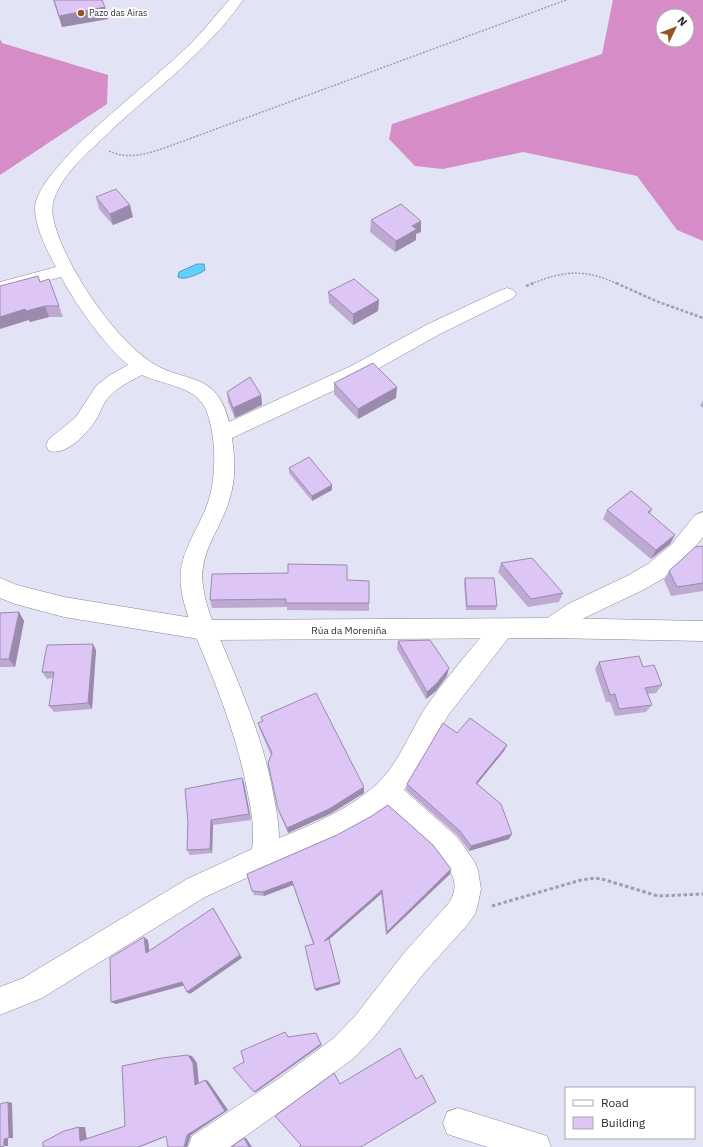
<svg xmlns="http://www.w3.org/2000/svg" width="703" height="1147" font-family="'IBM Plex Sans',sans-serif">
<style>
.forest{fill:#d68cc7;fill-rule:evenodd}
.water{fill:#61cefb;stroke:#509dbe}
.lines{fill:none;stroke-linecap:round;stroke-linejoin:round}
.minor-casing{stroke:#868796;stroke-width:1}
.tertiary-casing{stroke:#868796;stroke-width:1}
.path-far2{stroke:#9ea0ad;stroke-width:1.5;stroke-dasharray:2 1.5;stroke-linecap:butt}
.path-far1{stroke:#9ea0ad;stroke-width:2.5;stroke-dasharray:3 2;stroke-linecap:butt}
.path{stroke:#9ea0ad;stroke-width:3;stroke-dasharray:3.5 2.5;stroke-linecap:butt}
.minor{fill:#fff;fill-rule:evenodd}
.tertiary{fill:#fff;fill-rule:evenodd}
.wall{fill:#bea9d3}
.shaded-wall{fill:#9b8aac}
.building{fill:#ddc5f5;stroke:#9b8aac}
.poi-dot{fill:#965421;stroke:#fff;stroke-width:1.5}
.labels{text-anchor:middle;stroke-width:4;stroke-linejoin:round;paint-order:stroke}
.far-poi-label{font-size:9px;fill:#2a2a31;stroke:#fff;text-anchor:start}
.street-label{font-size:10px;fill:#2a2a31;stroke:#fff}
</style>
<rect width="100%" height="100%" fill="#e2e4f5"/>
<g class="forest">
<path d="M613 0H703V241L677 230 637 176 523 152 443 169 415 166 389 139 392 124 602 54ZM663 16H687V40H663Z"/>
<path d="M0 39 2 43 108 75 107 104 0 175Z"/>
</g>
<path class="water" d="M197 264H204L205 270C200 274 183 281 178 277L179 272Z"/>
<g class="lines">
<g class="minor-casing">
<g id="minor">
<path d="M229 0H243C205 55 148 94 101 140 86 154 67 171 58 190 52 201 51 210 54 222 65 265 111 334 148 360 182 385 216 368 229 422L351 366 428 324 501 290 507 288 513 290 516 294 513 298 440 334 365 376 232 438C235 459 236 480 229 501 220 530 198 554 203 586 206 611 219 635 228 658 246 701 263 742 272 787 275 804 279 821 279 838 313 825 349 809 377 784 398 764 409 734 424 710 445 679 470 650 494 622L502 619 510 622 513 629 510 636 449 714 404 790 457 837 474 861 478 870 481 889 478 904 475 914 468 924 424 973 375 1036 354 1058 301 1097 230 1147H188L192 1136 281 1077 334 1038 355 1016 404 953 448 904C454 896 457 885 452 875 444 855 404 823 387 808L369 821 337 839 268 868 205 897 42 998 0 1015V987L23 978 187 879 252 849C255 828 251 809 247 789 238 742 222 700 204 656 195 634 184 611 181 587 177 557 195 535 206 508 217 481 217 437 206 410 197 386 162 385 142 375 130 381 118 387 109 397 103 403 101 411 97 418 88 433 67 456 49 451L46 445 49 439 76 417 96 386 110 375 128 365C101 341 79 309 61 277L0 294V282L56 267C47 251 31 219 36 201 42 183 57 168 69 154 106 115 148 84 186 48 202 33 215 16 229 0Z"/>
<path d="M703 512V537L687 557 664 578 643 590 584 618 559 635 551 638 543 635 540 628 543 621 568 604 627 576 648 564 671 545 695 515Z"/>
<path d="M458 1108 547 1136 551 1147H487L447 1134 443 1123 447 1112Z"/>
</g>
</g>
<g class="tertiary-casing">
<path id="tertiary" d="M0 578 17 585 64 597 205 620 551 618 703 621V641L551 638 205 640 64 617 15 604 0 598Z"/>
</g>
<g class="path-far2">
<path d="M109 151C126 159 142 155 159 150L566 0"/>
<path d="M531 284C565 270 585 269 618 284"/>
</g>
<g class="path-far1">
<path d="M616 283 656 301 703 318"/>
<path d="M526 286 534 283"/>
</g>
<path class="path" d="M492 906 581 880 595 878 602 879 658 896 703 894"/>
<use href="#minor" class="minor"/>
<use href="#tertiary" class="tertiary"/>
</g>
<g class="wall">
<path d="M53 0 105 7 108 19 62 27Z"/>
<path d="M96 197 133 217 113 225 99 209Z"/>
<path d="M371 220 421 232 416 234V240L395 252 370 232Z"/>
<path d="M49 279 63 317H49L30 322 29 320 40 282Z"/>
<path d="M328 292 379 300 378 311 353 325 329 303Z"/>
<path d="M334 383 396 398 358 419 334 394Z"/>
<path d="M227 392 261 395 262 405 235 418 228 402Z"/>
<path d="M703 400V408L700 406Z"/>
<path d="M289 468 332 485V490L312 501 289 473Z"/>
<path d="M652 509 650 514 675 535 670 544 651 559 603 519 607 510Z"/>
<path d="M703 546V591L671 596 664 580 669 571Z"/>
<path d="M501 563 563 593 559 602 528 607 498 572Z"/>
<path d="M465 578 497 606 496 610H466L464 583Z"/>
<path d="M347 580 369 603V611L287 610V607L212 608 210 600Z"/>
<path d="M19 612 24 621 15 667H0V613Z"/>
<path d="M398 641 447 676 436 691 426 699 397 649Z"/>
<path d="M96 650 92 709 54 712 49 706 53 678 47 679 42 672Z"/>
<path d="M599 662 662 685 656 693 648 694 652 705 646 712 615 716 610 702H606L595 669Z"/>
<path d="M261 717 364 793 330 814 288 833 280 815 268 763 271 755 260 730 258 723 262 721Z"/>
<path d="M457 733 507 745 504 751 477 784 509 839 469 851 458 836 406 790 407 784Z"/>
<path d="M244 783 251 820 213 825 212 853 190 855 187 850 188 822Z"/>
<path d="M451 869 450 874 386 935 381 894 329 939 340 984 316 991 313 944 293 885 264 896 254 895 252 891 247 874Z"/>
</g>
<g class="shaded-wall">
<path d="M105 7 108 19 62 27 59 16Z"/>
<path d="M130 205 133 217 113 225 110 214Z"/>
<path d="M421 221V232L416 234V240L395 252 396 241 412 226Z"/>
<path d="M379 300 378 311 353 325V314Z"/>
<path d="M45 306 49 317 30 322 29 320 0 329V317L25 309Z"/>
<path d="M397 387 396 398 358 419V409Z"/>
<path d="M261 395 262 405 235 418 233 408Z"/>
<path d="M332 485V490L312 501V496Z"/>
<path d="M675 535 670 544 651 559 656 550Z"/>
<path d="M19 612 24 621 15 667 9 659Z"/>
<path d="M93 644 96 650 92 709 88 703Z"/>
<path d="M449 668 447 676 436 691 426 699 427 692Z"/>
<path d="M507 745 504 751 473 789 476 783Z"/>
<path d="M242 778 244 783 251 820 249 814Z"/>
<path d="M364 787V793L330 814 288 833 287 828Z"/>
<path d="M211 820 213 825 212 853 210 849Z"/>
<path d="M512 834 509 839 469 851 471 846Z"/>
<path d="M451 869 450 874 386 935 387 932Z"/>
<path d="M292 881 293 885 264 896 263 892Z"/>
<path d="M382 890 381 894 324 944V941Z"/>
<path d="M213 908 242 958 190 994 187 992Z"/>
<path d="M144 937 148 940 150 956 146 953Z"/>
<path d="M182 982 186 985 116 1004 111 1002Z"/>
<path d="M340 982V984L316 991 315 989Z"/>
<path d="M321 1044 322 1045 256 1092H254Z"/>
<path d="M188 1055 192 1056 197 1063 199 1085H195Z"/>
<path d="M205 1080 208 1081 228 1110 191 1135 187 1147H184Z"/>
<path d="M8 1102 12 1103 13 1138H9Z"/>
<path d="M79 1127H85L87 1140 80 1141Z"/>
<path d="M170 1135 140 1147H138L166 1136Z"/>
<path d="M244 1138H246L252 1147H249Z"/>
<rect x="4" y="1139" width="4" height="7"/>
</g>
<g class="building">
<path d="M54 0H102L105 7 59 16Z"/>
<path d="M116 189 130 205 110 214 96 197Z"/>
<path d="M401 204 421 221 412 226 417 229 396 241 371 220Z"/>
<path d="M38 276 40 282 49 279 59 306H45L26 311 25 309 0 317V286Z"/>
<path d="M354 279 379 300 353 314 328 292Z"/>
<path d="M373 363 397 387 358 409 334 383Z"/>
<path d="M250 377 261 395 233 408 227 392Z"/>
<path d="M309 457 332 485 312 496 289 468Z"/>
<path d="M631 491 652 509 648 512 675 535 656 550 607 510Z"/>
<path d="M703 546V583L677 587 669 571 695 547Z"/>
<path d="M532 558 563 593 531 599 501 563Z"/>
<path d="M288 564 347 565V580L369 581V603H286V599L210 600 212 574 288 573Z"/>
<path d="M465 578H494L497 606H467Z"/>
<path d="M19 612 9 659H0V613Z"/>
<path d="M430 640 449 668 437 683 427 692 398 641Z"/>
<path d="M93 644 88 703 49 706 54 672H42L47 645Z"/>
<path d="M639 656 643 667 654 665 662 685 645 688 652 705 619 709 615 694 610 695 599 662Z"/>
<path d="M316 693 364 787 329 809 287 828 278 809 268 763 272 753 258 723 263 721 261 717Z"/>
<path d="M470 718 507 745 476 783 501 804 512 834 471 846 460 831 407 784 443 723 457 733Z"/>
<path d="M242 778 249 814 211 820 210 849 187 850 188 822 185 789Z"/>
<path d="M388 805 433 845 451 869 387 932 382 890 324 941 329 939 340 982 315 989 305 946 314 944 292 881 263 892 252 891 247 874 337 835 370 817Z"/>
<path d="M213 908 240 955 187 992 182 982 111 1002 110 958 144 937 146 953Z"/>
<path d="M285 1032 288 1037 316 1033 321 1044 254 1092 233 1068 244 1062 241 1051Z"/>
<path d="M400 1048 416 1079 422 1075 436 1102 361 1147H299L301 1145 275 1116 334 1073 340 1084Z"/>
<path d="M188 1055 193 1063 195 1085 205 1080 225 1111 187 1135 184 1147H168L166 1136 138 1147H43V1142L64 1131 79 1127 80 1141 125 1126 122 1066 162 1058Z"/>
<path d="M8 1102 9 1138 4 1139V1146L0 1147V1104Z"/>
<path d="M244 1138 249 1147H231Z"/>
</g>
<circle class="poi-dot" cx="81" cy="13" r="4"/>
<g class="labels">
<g class="far-poi-label">
<text x="89" y="16">Pazo das Airas</text>
</g>
<g class="street-label">
<text x="349" y="634">Rúa da Moreniña</text>
</g>
</g>
<rect x="565" y="1087" width="130" height="52" fill="#ffffff" stroke="#aaaaad"/>
<rect x="573" y="1100" width="20" height="6" fill="#ffffff" stroke="#aaaaad"/>
<text x="601" y="1107" font-size="12" fill="#2a2a31">Road</text>
<rect x="573" y="1117" width="20" height="12" fill="#ddc5f5" stroke="#aaaaad"/>
<text x="601" y="1127" font-size="12" fill="#2a2a31">Building</text>
<g transform="translate(675 28) rotate(47)"><circle r="19" fill="#ffffff" stroke="#aaaaad"/>
<path d="M0-3L7 15L0 10L-7 15Z" fill="#965421"/>
<text y="-6" font-size="11" font-weight="bold" text-anchor="middle" fill="#2a2a31">N</text>
</g>
</svg>
